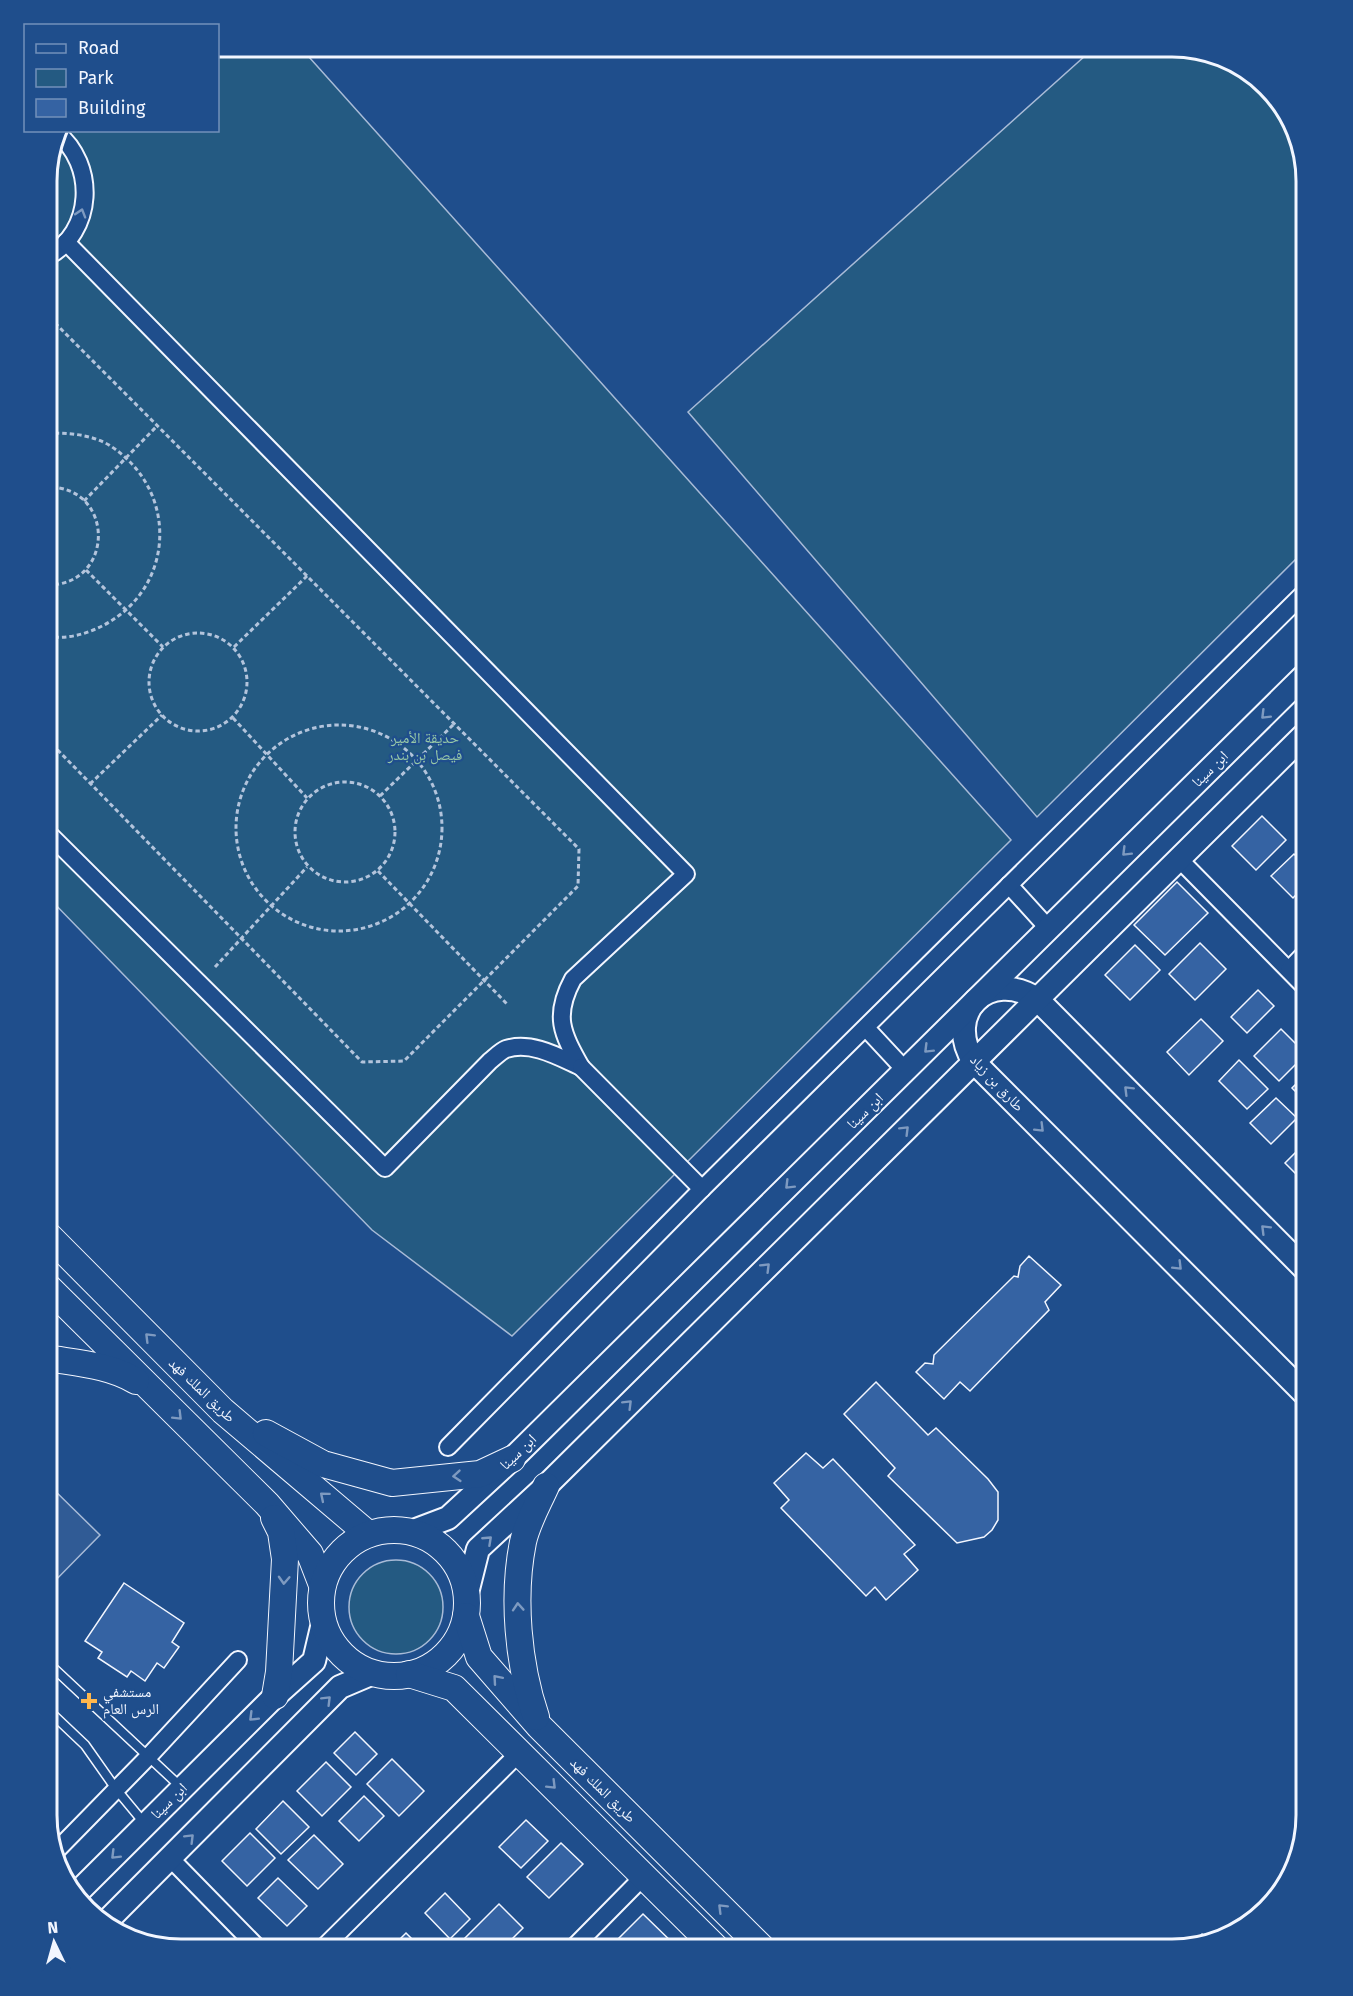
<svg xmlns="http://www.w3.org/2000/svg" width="1353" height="1996" font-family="'Fira Sans','Noto Naskh Arabic',sans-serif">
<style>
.green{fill:#245a82;stroke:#a8bbd7;stroke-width:1.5}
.parking{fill:#305b95;stroke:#a8bbd7;stroke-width:1.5}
.building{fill:#3563a3;stroke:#f2f6ff;stroke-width:1.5}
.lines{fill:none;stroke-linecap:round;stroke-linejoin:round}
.lane-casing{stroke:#f2f6ff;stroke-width:11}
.street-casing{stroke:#f2f6ff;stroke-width:20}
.secondary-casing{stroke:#f2f6ff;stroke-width:26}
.primary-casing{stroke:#f2f6ff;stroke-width:28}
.path{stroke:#b3c4dc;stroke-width:3;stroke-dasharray:4.5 3;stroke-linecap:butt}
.lane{stroke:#1f4e8c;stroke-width:8}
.street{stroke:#1f4e8c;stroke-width:16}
.secondary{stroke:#1f4e8c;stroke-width:22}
.primary{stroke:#1f4e8c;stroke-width:26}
.oneway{stroke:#7e9ac0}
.poi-dot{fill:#ffb74d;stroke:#1f4e8c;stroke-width:2}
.labels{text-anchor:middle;stroke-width:4.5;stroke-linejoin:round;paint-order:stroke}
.park-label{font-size:15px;fill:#97c8a6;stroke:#1f4e8c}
.street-label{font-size:15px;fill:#f2f6ff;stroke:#1f4e8c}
.poi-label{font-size:15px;fill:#f2f6ff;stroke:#1f4e8c;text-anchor:start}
.rim{fill:none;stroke:#f2f6ff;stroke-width:3}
</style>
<rect width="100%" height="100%" fill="#1f4e8c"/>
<g class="green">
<path d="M218 47H300L1011 840 512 1336 372 1230 47 896V172L57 131 218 130Z"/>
<path d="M1095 47H1181L1240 65 1289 114 1306 181V549L1037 817 688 412Z"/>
<circle cx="396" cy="1607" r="47"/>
</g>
<path class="parking" d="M47 1483 100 1535 47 1589Z"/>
<g class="building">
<path d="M1262 816 1286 840 1256 870 1232 846Z"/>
<path d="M1306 835V851L1298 843Z"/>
<path d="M1294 854 1306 866V884L1293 898 1271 876Z"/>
<path d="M1177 882 1208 913 1165 955 1134 925Z"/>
<path d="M1200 943 1226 969 1195 1000 1169 974Z"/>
<path d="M1135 945 1160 970 1130 1000 1105 975Z"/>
<path d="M1258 990 1274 1006 1247 1033 1231 1017Z"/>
<path d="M1201 1019 1223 1041 1189 1075 1167 1052Z"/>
<path d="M1281 1029 1306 1054 1279 1081 1254 1056Z"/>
<path d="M1239 1060 1268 1089 1247 1109 1219 1081Z"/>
<path d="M1306 1074V1102L1292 1088Z"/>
<path d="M1276 1098 1297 1118 1271 1144 1250 1123Z"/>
<path d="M1306 1142V1184L1285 1163Z"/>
<path d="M1029 1256 1061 1285 1045 1302 1049 1310 970 1391 960 1382 944 1399 916 1372 925 1363 933 1364 934 1355 1014 1276 1018 1277 1020 1266Z"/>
<path d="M876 1382 928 1435 936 1428 988 1479 998 1492V1520L992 1530 984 1537 957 1543 888 1476 895 1468 844 1414Z"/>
<path d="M806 1453 823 1468 833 1459 915 1545 904 1554 918 1570 886 1600 875 1587 866 1596 781 1508 789 1500 774 1483Z"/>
<path d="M124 1583 184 1623 172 1642 179 1647 164 1668 157 1663 145 1681 131 1671 127 1677 98 1658 102 1652 85 1641Z"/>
<path d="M355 1732 377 1754 356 1775 334 1753Z"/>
<path d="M392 1759 424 1791 399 1816 367 1784Z"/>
<path d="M326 1762 351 1787 322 1816 297 1791Z"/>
<path d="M364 1796 384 1816 359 1841 339 1821Z"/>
<path d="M283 1801 309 1827 281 1854 256 1829Z"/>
<path d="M526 1820 548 1841 521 1868 499 1847Z"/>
<path d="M250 1833 275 1858 247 1886 222 1861Z"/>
<path d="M314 1835 343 1864 318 1889 288 1860Z"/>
<path d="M561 1843 583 1864 549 1898 527 1877Z"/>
<path d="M278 1878 307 1906 287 1926 258 1898Z"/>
<path d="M445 1893 470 1919 450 1939 425 1913Z"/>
<path d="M499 1904 523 1928 502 1949H454Z"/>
<path d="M643 1914 679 1949H608Z"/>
<path d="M406 1933 422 1949H390Z"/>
<path d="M1202 1934 1208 1940 1192 1944Z"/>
</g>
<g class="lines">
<g class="lane-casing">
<g id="lane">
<path d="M47 1662 182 1788"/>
<path d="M47 1709 85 1745 116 1789 145 1824"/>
</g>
</g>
<g class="street-casing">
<g id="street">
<path d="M47 257C94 232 97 165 56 132"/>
<path d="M47 832 385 1168 490 1061C495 1057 501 1051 506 1049 532 1041 559 1057 581 1067 562 1033 553 1016 573 979L686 874 66 242"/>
<path d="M1179 859 1306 988"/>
<path d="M1009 885 1049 929"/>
<path d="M1289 970 1306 952"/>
<path d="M866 1028 906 1071"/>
<path d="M581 1067 702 1189"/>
<path d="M448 1447 702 1189 1306 591"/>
<path d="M56 1851 149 1756 238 1660"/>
<path d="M170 1858 259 1949"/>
<path d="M322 1949 519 1753"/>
<path d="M572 1949 644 1876"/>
</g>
</g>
<g class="secondary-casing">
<g id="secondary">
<path d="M1306 1395 974 1062C943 1013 989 968 1037 999L1306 1270"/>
<path d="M411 1532 448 1518 512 1459 1306 674"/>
<path d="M467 1593 478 1549 546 1486 1306 733"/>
<path d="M76 1894 275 1696 314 1661 323 1623"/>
<path d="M104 1924 340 1687 373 1673"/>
</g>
</g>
<g class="primary-casing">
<g id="primary">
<path d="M47 1234 223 1411 368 1534"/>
<path d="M47 1286 267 1504 310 1554 322 1585"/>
<path d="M47 1358C76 1363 110 1365 136 1381"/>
<path d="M266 1433 323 1464 392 1483 480 1474 512 1459"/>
<path d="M274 1518 281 1532 285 1559 279 1672 275 1696"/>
<circle cx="394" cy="1603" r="73"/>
<path d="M466 1616 479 1657 539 1726 763 1949"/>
<path d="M409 1674 454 1688 717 1949"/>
<path d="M536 1717C518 1664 512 1597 523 1542 527 1523 538 1504 546 1486"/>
</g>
</g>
<g class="path">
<path d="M84 501 157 426"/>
<path d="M86 570 163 647"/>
<path d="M47 585C115 586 116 486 47 487"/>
<circle cx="198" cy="682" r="49"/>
<path d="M47 636C66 640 87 634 104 625 176 587 179 489 109 445 90 434 68 433 47 433"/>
<path d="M234 647 307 576"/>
<path d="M233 718 307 798"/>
<circle cx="339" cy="828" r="103"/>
<path d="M47 739 362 1062 404 1061 578 886 579 849 49 317H47"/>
<circle cx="345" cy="832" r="50"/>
<path d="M90 784 162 715"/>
<path d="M380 796 454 724"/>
<path d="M378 871 508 1005"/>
<path d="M215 967 307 867"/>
</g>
<use href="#lane" class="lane"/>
<use href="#street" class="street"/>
<use href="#secondary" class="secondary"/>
<use href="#primary" class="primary"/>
</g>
<defs><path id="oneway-chevron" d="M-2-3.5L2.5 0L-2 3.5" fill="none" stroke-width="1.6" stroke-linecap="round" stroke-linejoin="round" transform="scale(1.5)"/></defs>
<g class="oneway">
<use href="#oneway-chevron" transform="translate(81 213) rotate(-73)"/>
<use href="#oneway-chevron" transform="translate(1265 715) rotate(135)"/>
<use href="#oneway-chevron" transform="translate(1126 852) rotate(135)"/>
<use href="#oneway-chevron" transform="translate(928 1049) rotate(135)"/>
<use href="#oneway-chevron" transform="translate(1128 1090) rotate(-135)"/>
<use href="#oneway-chevron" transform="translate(1040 1128) rotate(45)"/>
<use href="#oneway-chevron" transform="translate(905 1130) rotate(-45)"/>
<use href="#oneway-chevron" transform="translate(789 1185) rotate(135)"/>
<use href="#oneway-chevron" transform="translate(1265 1229) rotate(-135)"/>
<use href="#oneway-chevron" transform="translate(1178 1266) rotate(45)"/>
<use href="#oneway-chevron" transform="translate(766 1267) rotate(-45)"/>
<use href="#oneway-chevron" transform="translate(149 1337) rotate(-135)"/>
<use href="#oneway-chevron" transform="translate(628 1404) rotate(-45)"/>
<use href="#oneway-chevron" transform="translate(178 1416) rotate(45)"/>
<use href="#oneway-chevron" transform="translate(457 1476) rotate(175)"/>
<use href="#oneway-chevron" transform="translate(324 1496) rotate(-140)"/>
<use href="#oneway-chevron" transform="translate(488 1540) rotate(-43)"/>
<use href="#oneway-chevron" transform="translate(284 1580) rotate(93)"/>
<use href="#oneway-chevron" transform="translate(518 1607) rotate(-94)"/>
<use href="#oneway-chevron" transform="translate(497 1679) rotate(-131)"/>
<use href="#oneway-chevron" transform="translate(327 1700) rotate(-45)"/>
<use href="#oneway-chevron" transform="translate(253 1717) rotate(135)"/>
<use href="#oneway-chevron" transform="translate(552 1785) rotate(45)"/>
<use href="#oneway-chevron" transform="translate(190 1838) rotate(-45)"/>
<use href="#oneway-chevron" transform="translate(115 1855) rotate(135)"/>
<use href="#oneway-chevron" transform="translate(722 1908) rotate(-135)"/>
</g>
<path class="poi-dot" d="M86 1692h6v6h6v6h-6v6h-6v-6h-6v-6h6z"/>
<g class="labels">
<g class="park-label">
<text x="425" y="743">حديقة الأمير<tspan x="425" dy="17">فيصل بن بندر</tspan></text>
</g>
<g class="street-label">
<text transform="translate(1210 769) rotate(-45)" y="5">ابن سينا</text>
<text transform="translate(997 1083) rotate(47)" y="5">طارق بن زياد</text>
<text transform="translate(865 1111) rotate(-45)" y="5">ابن سينا</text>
<text transform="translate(202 1390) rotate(44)" y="5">طريق الملك فهد</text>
<text transform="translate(518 1452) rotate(-44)" y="5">ابن سينا</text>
<text transform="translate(603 1790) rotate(45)" y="5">طريق الملك فهد</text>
<text transform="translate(169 1801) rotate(-45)" y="5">ابن سينا</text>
</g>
<g class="poi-label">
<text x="103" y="1697">مستشفي<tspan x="103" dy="17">الرس العام</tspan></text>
</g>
</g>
<path d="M0 0H1353V1996H0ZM181 57H1172A124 124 0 0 1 1296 181V1815A124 124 0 0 1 1172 1939H181A124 124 0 0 1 57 1815V181A124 124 0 0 1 181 57Z" fill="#1f4e8c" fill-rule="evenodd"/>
<path class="rim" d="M181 57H1172A124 124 0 0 1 1296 181V1815A124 124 0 0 1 1172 1939H181A124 124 0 0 1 57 1815V181A124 124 0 0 1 181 57Z"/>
<rect x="24" y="24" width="195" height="108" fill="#1f4e8c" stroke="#7391ba" stroke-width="1.5"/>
<rect x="36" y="44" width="30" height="9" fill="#1f4e8c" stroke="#7391ba" stroke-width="1.5"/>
<text x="78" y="54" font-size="18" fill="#f2f6ff">Road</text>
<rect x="36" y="69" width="30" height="18" fill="#245a82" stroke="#7391ba" stroke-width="1.5"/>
<text x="78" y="84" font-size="18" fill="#f2f6ff">Park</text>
<rect x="36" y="99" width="30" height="18" fill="#3563a3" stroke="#7391ba" stroke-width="1.5"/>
<text x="78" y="114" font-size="18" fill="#f2f6ff">Building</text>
<g transform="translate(54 1942) rotate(355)" stroke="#1f4e8c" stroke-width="4.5" paint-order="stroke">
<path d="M0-4.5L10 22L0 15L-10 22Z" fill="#f2f6ff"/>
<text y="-9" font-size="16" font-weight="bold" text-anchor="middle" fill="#f2f6ff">N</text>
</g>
</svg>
